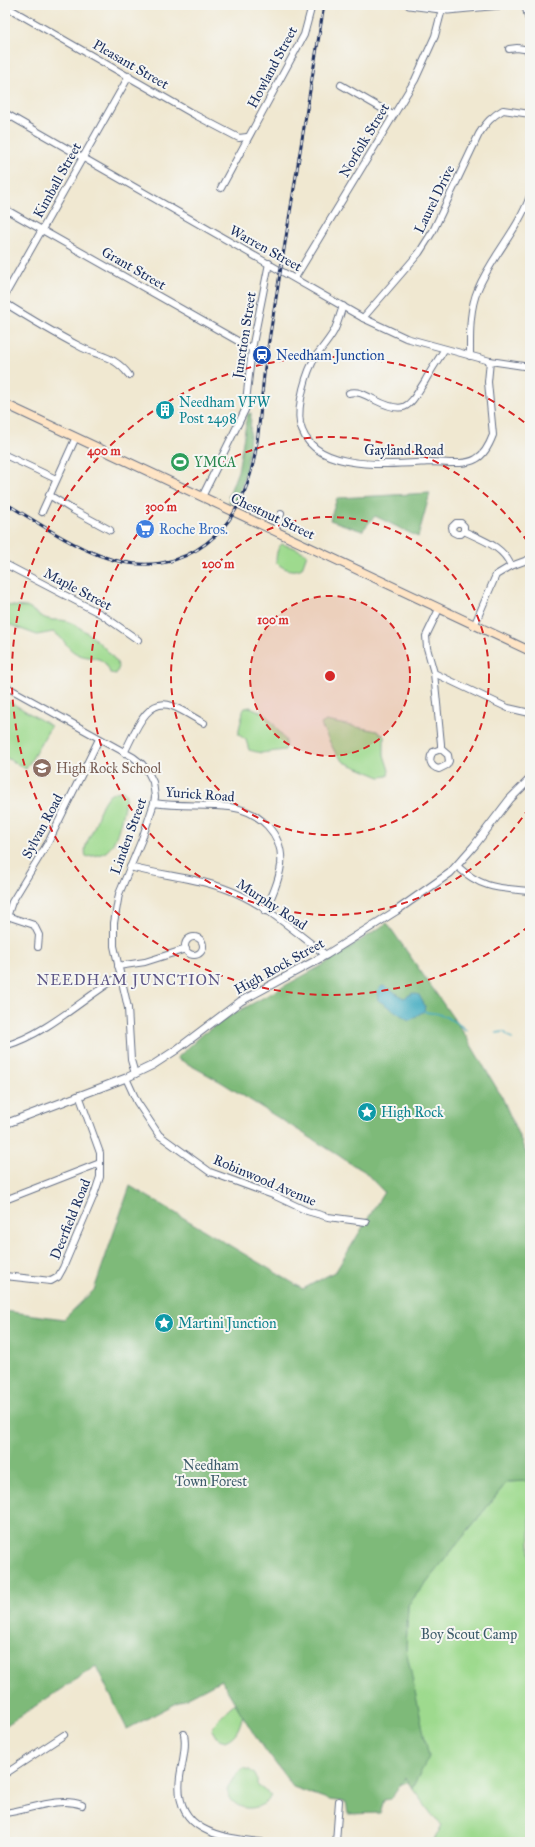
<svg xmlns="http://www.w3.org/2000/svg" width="535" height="1847" font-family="'IM FELL Great Primer',serif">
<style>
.green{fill:#9eda8e;stroke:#5c8476}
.forest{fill:#7eba79;stroke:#4c746c}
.water{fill:#40aac0;stroke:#2e6c8f}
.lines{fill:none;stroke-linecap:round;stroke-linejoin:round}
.stream{stroke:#40aac0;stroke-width:1.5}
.minor-casing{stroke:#667086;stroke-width:8}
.tertiary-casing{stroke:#667086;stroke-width:9}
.secondary-casing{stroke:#667086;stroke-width:10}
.minor{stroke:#fff;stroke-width:6}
.tertiary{stroke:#fff;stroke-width:7}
.secondary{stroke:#fee4c5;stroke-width:8}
.rail-casing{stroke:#1b2f5e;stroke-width:3}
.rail{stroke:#f6f6f2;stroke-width:1.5;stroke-dasharray:4.5;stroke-linecap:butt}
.ring{fill:none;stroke:#d62828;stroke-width:2;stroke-dasharray:7 5}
.labels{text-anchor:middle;stroke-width:4;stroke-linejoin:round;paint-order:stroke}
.street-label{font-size:14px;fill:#1b2f5e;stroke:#f6f6f2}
.transit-label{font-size:14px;fill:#164399;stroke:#f6f6f2;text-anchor:start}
.culture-label{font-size:14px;fill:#0d838f;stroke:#f6f6f2;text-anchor:start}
.leisure-label{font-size:14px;fill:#27864d;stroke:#f6f6f2;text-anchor:start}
.shop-label{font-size:14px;fill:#366cbe;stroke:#f6f6f2;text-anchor:start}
.education-label{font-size:14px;fill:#785e54;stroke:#f6f6f2;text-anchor:start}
.park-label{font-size:14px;fill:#3c5a6a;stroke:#f6f6f2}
.neighbourhood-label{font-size:15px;letter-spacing:1px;fill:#5d5686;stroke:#f6f6f2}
.centre{fill:#d62828;stroke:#f6f6f2;stroke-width:2}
.ring-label{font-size:12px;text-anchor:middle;font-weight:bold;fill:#d62828;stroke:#f6f6f2;stroke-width:4;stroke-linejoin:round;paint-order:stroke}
</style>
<rect width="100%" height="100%" fill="#f6f6f2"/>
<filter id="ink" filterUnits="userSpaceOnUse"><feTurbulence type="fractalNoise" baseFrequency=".025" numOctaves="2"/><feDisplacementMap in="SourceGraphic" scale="8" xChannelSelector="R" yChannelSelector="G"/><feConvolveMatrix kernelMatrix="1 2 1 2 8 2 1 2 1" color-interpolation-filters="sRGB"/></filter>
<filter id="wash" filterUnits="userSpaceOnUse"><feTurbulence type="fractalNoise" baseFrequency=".012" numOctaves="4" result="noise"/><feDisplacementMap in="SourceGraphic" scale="16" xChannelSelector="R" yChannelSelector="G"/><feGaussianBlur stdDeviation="0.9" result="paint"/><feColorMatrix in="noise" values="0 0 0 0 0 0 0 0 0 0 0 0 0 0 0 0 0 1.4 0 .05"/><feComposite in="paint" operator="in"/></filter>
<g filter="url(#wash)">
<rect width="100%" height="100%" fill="#f0e8d1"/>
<g class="green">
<path d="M282 544 295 548 307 554 302 568C294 573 282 569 276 562 276 556 277 547 282 544Z"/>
<path d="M5 604C13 607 19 606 26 607 34 610 40 617 48 619 53 621 60 619 66 621 81 625 113 652 119 667L116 674 110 673C103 651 88 662 74 652 66 647 63 637 53 632L37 635 5 623Z"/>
<path d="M5 699 51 726 26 769 5 757Z"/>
<path d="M250 707 264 713 272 722 286 741 285 750 261 753 249 750 246 740 239 735C238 727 243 718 243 710L245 708Z"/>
<path d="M326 721 377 731 384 736V755L389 770 388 776 380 777 344 762 335 752 322 727 321 724Z"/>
<path d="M123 791 126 795C123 809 119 841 107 851 102 855 92 856 86 857 83 846 89 839 93 830 100 814 101 791 123 791Z"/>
<path d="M530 1481V1842H433L442 1825 435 1819 412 1788 420 1773 412 1780 394 1787 406 1649 408 1605 507 1482Z"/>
<path d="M236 1703 243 1714C240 1725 238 1736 225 1741L216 1737 212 1730C213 1724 230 1705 236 1703Z"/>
<path d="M244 1768C254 1771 258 1776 257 1785L272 1796C260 1813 232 1813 227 1790 231 1781 236 1773 244 1768Z"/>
</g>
<g class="forest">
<path d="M251 413C250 445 248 476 235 505L228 502 230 498 228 497 238 471 246 424H245L248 414Z"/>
<path d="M430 493 418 537 375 516 362 531 330 520 337 498Z"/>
<path d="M387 923 465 1035 502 1097 530 1162V1481L507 1482 408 1605 406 1649 429 1757 412 1788 405 1778 391 1799 384 1800 380 1813 348 1814 346 1802 330 1800 293 1787 255 1736 221 1680 127 1729 96 1666 5 1726V1311L64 1319 94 1290 130 1186 303 1289 336 1271 384 1192 364 1171 348 1162 338 1155 221 1082 177 1058 203 1034 226 1018 323 965Z"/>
</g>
<path class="water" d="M382 986C390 987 396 995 404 998L413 993 419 995 425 1006 424 1011 410 1020 407 1019 378 1000 377 991Z"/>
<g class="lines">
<g class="stream">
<path d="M424 1011C429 1014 434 1012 439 1014 450 1018 459 1024 467 1031"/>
<path d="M496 1033 504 1032 512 1039"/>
</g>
</g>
</g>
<g filter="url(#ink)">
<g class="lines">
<g class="minor-casing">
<g id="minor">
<path d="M525 5 530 24"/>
<path d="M5 6 195 115 239 138 247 137"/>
<path d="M509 49 517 48 530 50"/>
<path d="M341 85 393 115"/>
<path d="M5 113 363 318 406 338 490 361 530 367"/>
<path d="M221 188 304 35 312 5"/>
<path d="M5 209 252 349"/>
<path d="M295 278 415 80 435 36 442 9"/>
<path d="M5 295 129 76"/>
<path d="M5 303C29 318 54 333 79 346 99 357 114 355 129 375"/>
<path d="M343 306C340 314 338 323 334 331 329 340 322 348 316 356 306 372 297 405 300 423 310 474 393 464 431 462 444 462 464 466 476 459 484 455 490 443 493 435L488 382 490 361"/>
<path d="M363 318 419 253 433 231 479 134C486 123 492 116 503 110L530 114"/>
<path d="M470 356C470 334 469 310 478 289 492 256 518 230 530 196"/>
<path d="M349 393C358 390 367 396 375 400 407 416 409 406 425 381 431 370 438 360 444 350"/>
<path d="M5 455 56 479"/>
<path d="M49 495 73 510 110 530"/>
<path d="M202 497 245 410 252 349 269 263"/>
<path d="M42 512 76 437"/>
<path d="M275 531 281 514"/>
<path d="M464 531V526L461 523H456L452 527 453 532 457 534H461L464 531C482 540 503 546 511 566"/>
<path d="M5 564 101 614 138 640"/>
<path d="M439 609 426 636 427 648 434 673 508 708 530 713"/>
<path d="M474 626 496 575 511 566 530 559"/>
<path d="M434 673 441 744V749L433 752C428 759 430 767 439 769L447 765 449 761 448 755 441 749"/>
<path d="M5 686 133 757 142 764 148 772 153 782 155 797 154 803 142 839 119 894 114 923V946L128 1008 131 1060 135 1074"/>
<path d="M124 753C134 735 146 696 172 706 183 710 194 718 204 723"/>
<path d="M154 803C180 807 205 804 230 807 259 811 284 834 281 865 279 881 272 896 265 911"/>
<path d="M457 866C482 889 498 888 530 891"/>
<path d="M130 867C162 876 195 877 226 889 263 902 295 932 326 955"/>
<path d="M7 916 34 925 39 935 38 947"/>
<path d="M5 923 12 902 49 841 99 739"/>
<circle cx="194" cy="946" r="9"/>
<path d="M118 966 145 962 186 949"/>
<path d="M5 1046C48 1033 82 999 120 976"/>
<path d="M126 1078 137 1102 159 1135 210 1172 273 1195 307 1211 328 1217 366 1222"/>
<path d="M5 1200 100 1163"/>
<path d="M5 1276 51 1281 58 1277 63 1268 94 1195 100 1177V1153L79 1095"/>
<path d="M184 1734C187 1748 182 1762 180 1777 173 1831 220 1838 261 1842"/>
<path d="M5 1774 64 1735"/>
<path d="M5 1813C30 1810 58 1796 82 1805"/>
<path d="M336 1842 339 1801"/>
</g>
</g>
<g class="tertiary-casing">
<g id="tertiary">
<path d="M409 5 448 10 500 5"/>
<path d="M5 1124 126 1078 153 1065 176 1050 241 1001 326 955 396 911 450 873 474 846 510 799 530 779"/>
</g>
</g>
<g class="secondary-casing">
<path id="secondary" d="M5 404 530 651"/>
</g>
<use href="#minor" class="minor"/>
<use href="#tertiary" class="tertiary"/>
<use href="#secondary" class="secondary"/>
<g class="rail-casing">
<path id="rail" d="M5 503C55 532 113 579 174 560 206 550 230 526 243 495 262 451 259 400 267 353 286 237 305 121 324 5"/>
</g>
<use href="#rail" class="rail"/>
</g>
</g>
<circle cx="330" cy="676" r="80" fill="#d62828" fill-opacity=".12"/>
<g class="ring">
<circle cx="330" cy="676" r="80"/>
<circle cx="330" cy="676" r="159"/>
<path d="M529 808A239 239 0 1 1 529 544"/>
<path d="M529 926A319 319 0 1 1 529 426"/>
</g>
<defs>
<g id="station-disc" transform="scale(1)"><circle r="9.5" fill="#1a4fb4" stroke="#f6f6f2"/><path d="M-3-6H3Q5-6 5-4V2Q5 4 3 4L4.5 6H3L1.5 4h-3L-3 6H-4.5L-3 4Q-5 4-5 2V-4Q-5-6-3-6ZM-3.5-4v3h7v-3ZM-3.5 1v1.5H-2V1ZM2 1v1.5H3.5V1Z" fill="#fff"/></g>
<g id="building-disc" transform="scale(1)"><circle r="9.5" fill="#0f9aa8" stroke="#f6f6f2"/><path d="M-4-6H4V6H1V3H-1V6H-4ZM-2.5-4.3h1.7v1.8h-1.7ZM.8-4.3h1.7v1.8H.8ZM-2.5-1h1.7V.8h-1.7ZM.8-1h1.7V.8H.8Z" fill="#fff"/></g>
<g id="stadium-disc" transform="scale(1)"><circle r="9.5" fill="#2e9e5b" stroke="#f6f6f2"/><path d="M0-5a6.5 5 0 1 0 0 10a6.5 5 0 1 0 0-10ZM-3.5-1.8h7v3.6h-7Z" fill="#fff"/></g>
<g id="supermarket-disc" transform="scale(1)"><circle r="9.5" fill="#3f7fe0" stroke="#f6f6f2"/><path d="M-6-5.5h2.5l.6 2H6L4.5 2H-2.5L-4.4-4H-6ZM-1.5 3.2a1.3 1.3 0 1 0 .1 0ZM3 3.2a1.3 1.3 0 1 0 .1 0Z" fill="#fff"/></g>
<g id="school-disc" transform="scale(1)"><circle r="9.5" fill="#8d6e63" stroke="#f6f6f2"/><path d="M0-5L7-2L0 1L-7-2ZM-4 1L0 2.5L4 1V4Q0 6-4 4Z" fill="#fff"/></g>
<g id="sight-disc" transform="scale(1)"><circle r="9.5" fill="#0f9aa8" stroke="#f6f6f2"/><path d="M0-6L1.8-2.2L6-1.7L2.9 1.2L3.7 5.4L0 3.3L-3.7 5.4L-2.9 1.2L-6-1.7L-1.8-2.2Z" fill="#fff"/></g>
</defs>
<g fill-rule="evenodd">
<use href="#station-disc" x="262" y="355"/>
<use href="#building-disc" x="165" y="410"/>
<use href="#stadium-disc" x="180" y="462"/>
<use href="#supermarket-disc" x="145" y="529"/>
<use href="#school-disc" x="42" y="768"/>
<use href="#sight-disc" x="367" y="1112"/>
<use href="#sight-disc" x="164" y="1323"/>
</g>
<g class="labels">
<g class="street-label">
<text transform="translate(131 64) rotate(30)" y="5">Pleasant Street</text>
<text transform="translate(272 67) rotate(-62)" y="5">Howland Street</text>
<text transform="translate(364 140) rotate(-59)" y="5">Norfolk Street</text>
<text transform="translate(57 180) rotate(-61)" y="5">Kimball Street</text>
<text transform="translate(434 199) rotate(-64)" y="5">Laurel Drive</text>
<text transform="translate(266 248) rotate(29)" y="5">Warren Street</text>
<text transform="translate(134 268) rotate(30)" y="5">Grant Street</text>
<text transform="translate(244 335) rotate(-81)" y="5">Junction Street</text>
<text x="404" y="455">Gayland Road</text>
<text transform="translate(273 516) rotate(25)" y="5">Chestnut Street</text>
<text transform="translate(78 589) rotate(28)" y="5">Maple Street</text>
<text transform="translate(200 794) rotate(4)" y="5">Yurick Road</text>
<text transform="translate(42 826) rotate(-62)" y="5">Sylvan Road</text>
<text transform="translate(128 836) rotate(-70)" y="5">Linden Street</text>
<text transform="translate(272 904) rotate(33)" y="5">Murphy Road</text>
<text transform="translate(279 966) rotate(-29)" y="5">High Rock Street</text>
<text transform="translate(265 1180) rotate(23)" y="5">Robinwood Avenue</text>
<text transform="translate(70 1219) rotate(-68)" y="5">Deerfield Road</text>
</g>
<g class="transit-label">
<text x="276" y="360">Needham Junction</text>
</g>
<g class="culture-label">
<text x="179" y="407">Needham VFW<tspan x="179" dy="16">Post 2498</tspan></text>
<text x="381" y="1117">High Rock</text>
<text x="178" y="1328">Martini Junction</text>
</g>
<g class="leisure-label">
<text x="194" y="467">YMCA</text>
</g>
<g class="shop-label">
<text x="159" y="534">Roche Bros.</text>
</g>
<g class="education-label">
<text x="56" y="773">High Rock School</text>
</g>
<g class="park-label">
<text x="211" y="1470">Needham<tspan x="211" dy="16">Town Forest</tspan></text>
<text x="469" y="1639">Boy Scout Camp</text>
</g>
<g class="neighbourhood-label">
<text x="129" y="985">NEEDHAM JUNCTION</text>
</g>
</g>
<circle cx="330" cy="676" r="6" class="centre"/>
<g class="ring-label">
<text x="104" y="455">400 m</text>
<text x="161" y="511">300 m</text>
<text x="218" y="568">200 m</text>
<text x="273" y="624">100 m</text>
</g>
<rect width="535" height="1847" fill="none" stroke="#f6f6f2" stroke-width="20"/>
</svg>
